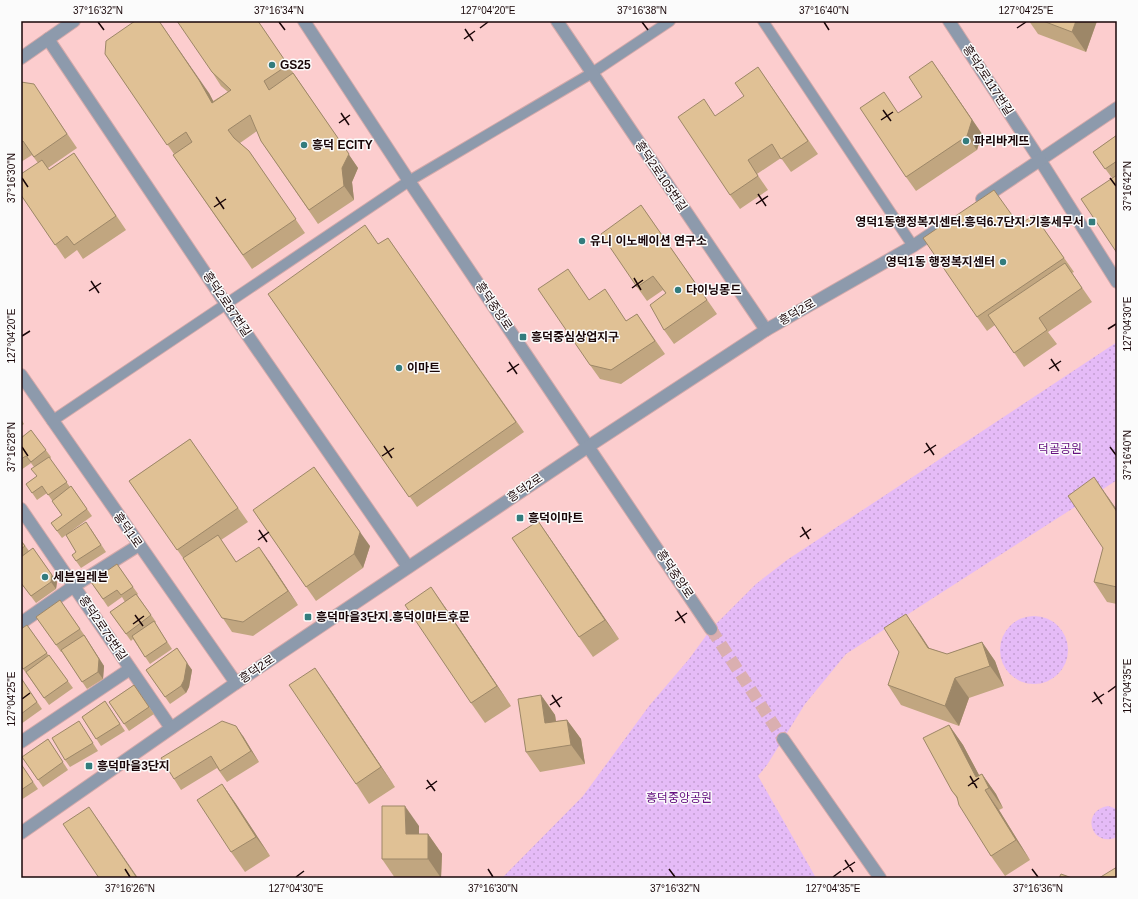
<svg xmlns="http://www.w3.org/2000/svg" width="1138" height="899" font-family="Helvetica,'Noto Sans KR',sans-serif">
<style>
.park{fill:url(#park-dots)}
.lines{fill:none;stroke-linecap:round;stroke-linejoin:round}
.tertiary-tunnel{stroke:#daafb0;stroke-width:12;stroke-dasharray:12 6;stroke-linecap:butt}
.pedestrian-casing{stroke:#d3a9aa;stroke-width:12}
.minor-casing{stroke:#d3a9aa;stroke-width:14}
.tertiary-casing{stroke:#d3a9aa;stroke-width:14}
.pedestrian{stroke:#8d9aac;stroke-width:10}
.minor{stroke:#8d9aac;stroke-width:12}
.tertiary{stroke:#8d9aac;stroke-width:12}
.wall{fill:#c1a680}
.shaded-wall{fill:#9d8768}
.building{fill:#e0c195;stroke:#9d8768}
.ticks{fill:none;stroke:#190608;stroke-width:1.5}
.poi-dot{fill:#337c7d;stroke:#fbfbfb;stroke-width:1.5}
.labels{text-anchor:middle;stroke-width:3;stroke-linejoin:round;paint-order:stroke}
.poi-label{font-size:12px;font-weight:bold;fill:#190608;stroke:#fbfbfb;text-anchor:start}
.street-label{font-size:12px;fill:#190608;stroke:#fbfbfb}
.park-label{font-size:12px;fill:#651180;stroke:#fbfbfb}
.neatline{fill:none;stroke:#190608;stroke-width:1.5}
.ticks-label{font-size:10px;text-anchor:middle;fill:#190608}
</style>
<defs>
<pattern id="park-dots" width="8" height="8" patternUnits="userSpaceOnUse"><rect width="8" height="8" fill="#e5bbf7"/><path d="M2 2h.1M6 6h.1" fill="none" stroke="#c49fd2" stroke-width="1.8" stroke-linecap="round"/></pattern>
</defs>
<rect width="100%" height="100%" fill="#fccdce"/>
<g class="park">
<path d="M1117 342V480L846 654 805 704 767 765 758 776 816 878H502L583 796 649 706 689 659 711 629 756 584 787 560Z"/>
<circle cx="1034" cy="650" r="34"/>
<path d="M1108 806 1117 809V837C1092 849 1079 811 1108 806Z"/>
</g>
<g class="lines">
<path class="tertiary-tunnel" d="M711 629 783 739"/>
<g class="pedestrian-casing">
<g id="pedestrian">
<path d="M763 21 913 246"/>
<path d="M52 421 409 181 592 73 670 21"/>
</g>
</g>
<g class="minor-casing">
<g id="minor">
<path d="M557 21 766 330"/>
<path d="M949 21 1040 160 1117 282"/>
<path d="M48 39 226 304 408 567"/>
<path d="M21 58 74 21"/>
<path d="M1040 160 1117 108"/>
<path d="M21 509 171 728"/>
<path d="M21 623 74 586 139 545"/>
<path d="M21 742 130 669"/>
</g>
</g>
<g class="tertiary-casing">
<g id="tertiary">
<path d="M304 21 409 181 711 629"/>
<path d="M982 199 1040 160"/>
<path d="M21 375 236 683"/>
<path d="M783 739 880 878"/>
<path d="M21 833 236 683 589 446 766 330 913 246 937 230"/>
</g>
</g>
<use href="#pedestrian" class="pedestrian"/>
<use href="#minor" class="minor"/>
<use href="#tertiary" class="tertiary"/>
</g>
<g class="wall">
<path d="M258 21 358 168 352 182 354 200 318 224 261 141 257 131 240 143 249 151 305 233 252 269 173 155 174 154 105 54 209 93 213 101 228 92 221 86 212 72Z"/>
<path d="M1029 21H1097L1086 52 1038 34Z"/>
<path d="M758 67 818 154 791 172 781 158 757 174 768 190 740 209 730 195 744 96Z"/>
<path d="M942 75 982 134 977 150 916 191 906 177 922 97Z"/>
<path d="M21 82 43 98 77 148 48 168 49 170 74 153 126 230 83 259 77 250 65 259 21 195 38 163 32 155 21 162Z"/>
<path d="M1117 135V253L1112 178 1093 152Z"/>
<path d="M641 205 717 314 674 344 664 330 666 294 663 290 647 301 637 287Z"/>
<path d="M1034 215 1074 272 1072 273 1092 302 1048 332 1057 344 1024 367 995 325 987 331 977 317 1019 225Z"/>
<path d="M388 238 524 432 417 507 268 294 378 244Z"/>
<path d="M589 300 626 321 637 314 665 354 621 384 600 379 590 365Z"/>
<path d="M21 419 24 424 21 426Z"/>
<path d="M31 430 51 457 50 459 70 487 71 486 92 516 70 532 91 529 106 552 81 568 76 561V552L66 535 62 538 51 523 62 515 47 493 37 500 26 484 37 476 34 467 31 463 21 470V438Z"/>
<path d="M190 439 248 522 221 540 236 562 269 561 298 605 253 636 232 632 183 558 129 481Z"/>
<path d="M1108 497 1117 510V604L1107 602 1094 582 1103 548Z"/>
<path d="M253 510 370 546 363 568 316 601Z"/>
<path d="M538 521 619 639 593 657 579 637Z"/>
<path d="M21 540 29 551 33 548 57 582 56 589 36 603 21 583Z"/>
<path d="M117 564 138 594 137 595 156 622 155 623 172 649 150 664 133 639 131 641 110 612 125 602 122 597 108 607 91 582Z"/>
<path d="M60 600 85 636 104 666 103 679 87 689 62 652H61L36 617Z"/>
<path d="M445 607 511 706 485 723 471 703Z"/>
<path d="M27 625 49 656V655L73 688 49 705 21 666Z"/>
<path d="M920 634 929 648 947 654 982 642 995 661 1004 686 969 698 959 726 901 705 888 685Z"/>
<path d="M177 648 192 670 189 687 186 693 170 704 146 670Z"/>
<path d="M21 678 42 709 21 724Z"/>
<path d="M134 685 154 714 129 731 109 702Z"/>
<path d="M329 688 395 787 369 804 356 784Z"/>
<path d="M541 695 555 715 556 721 567 720 581 739 585 764 540 772 526 752Z"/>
<path d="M105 701 125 731 101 746 82 717Z"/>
<path d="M949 725 963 745 979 775 982 774 996 794 1003 808 999 810 1030 860 1005 876 991 856 958 800 952 791Z"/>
<path d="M84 729 98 751 70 767 65 760Z"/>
<path d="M243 736 259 762 227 782 217 768 181 790 174 779Z"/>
<path d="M48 739 68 770 43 787 22 757Z"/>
<path d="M21 764 38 789 21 800Z"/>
<path d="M222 784 236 804 270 856 245 872 231 852Z"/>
<path d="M419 826V834H428L442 854 441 878H395L382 859Z"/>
</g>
<g class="shaded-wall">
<path d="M159 21 209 93 221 116 212 103Z"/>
<path d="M1076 21H1097L1086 52 1072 32Z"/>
<path d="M932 61 982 134 977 150 967 136Z"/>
<path d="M293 73 358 168 352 182 354 200 344 186Z"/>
<path d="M314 467 370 546 363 568 354 554Z"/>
<path d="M1094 477 1108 497 1117 510V512Z"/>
<path d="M538 521 552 541 619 639 605 620Z"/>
<path d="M259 547 269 561 298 605 288 591Z"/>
<path d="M52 575 57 582 56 589 51 582Z"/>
<path d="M431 587 445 607 511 706 497 686Z"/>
<path d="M906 614 920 634 942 668 928 648Z"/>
<path d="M84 635 104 666 103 679 98 672Z"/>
<path d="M982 642 995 661 1004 686 990 666Z"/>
<path d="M187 663 192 670 189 687 186 693 181 686Z"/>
<path d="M315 668 329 688 395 787 381 767Z"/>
<path d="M955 678 969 698 959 726 945 706Z"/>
<path d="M541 695 555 715 559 743 545 723Z"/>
<path d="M567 720 581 739 585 764 571 745Z"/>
<path d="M949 725 963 745 987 790 976 777Z"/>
<path d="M236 726 243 736 259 762 251 751Z"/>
<path d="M982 774 996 794 1003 808 989 788Z"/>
<path d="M222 784 236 804 270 856 256 837Z"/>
<path d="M985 790 999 810 1030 860 1016 840Z"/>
<path d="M405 806 419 826V854L406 834Z"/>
<path d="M89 807 103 827 138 878H137Z"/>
<path d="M428 834 442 854 441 878 428 859Z"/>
</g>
<g class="building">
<path d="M135 21H159L199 80 212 103 231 90 212 72 177 21H258L288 65 264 81 269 90 293 73 349 154 342 168 344 186 309 210 261 141 250 115 228 130 234 138 249 151 296 219 243 255 173 155 192 142 186 132 167 145 105 54 106 41Z"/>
<path d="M1043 21H1076L1072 32Z"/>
<path d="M932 61 972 120 967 136 906 177 860 108 884 92 898 113 922 97 909 77Z"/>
<path d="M758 67 808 141 781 159 772 144 748 160 758 176 730 195 678 117 704 99 715 116 744 96 735 83Z"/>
<path d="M21 82 34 84 67 134 34 157 23 141 21 142Z"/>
<path d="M1117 135V161L1105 169 1093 152Z"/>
<path d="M74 153 116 216 74 245 67 236 55 245 21 195V174L42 160 49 170Z"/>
<path d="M1117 175V253L1081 199Z"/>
<path d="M994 190 1019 225 1034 215 1064 258 977 317 923 238Z"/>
<path d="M641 205 707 300 664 330 650 305 666 293 653 276 637 287 601 234Z"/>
<path d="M365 225 378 244 388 238 516 422 409 497 268 294Z"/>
<path d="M1065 263 1082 288 1039 318 1047 330 1014 353 988 315Z"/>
<path d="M568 269 589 300 605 289 626 321 637 314 655 341 611 370 590 365 538 289Z"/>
<path d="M31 430 46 450 31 462 26 456 21 459V438Z"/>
<path d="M190 439 238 508 177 550 129 481Z"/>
<path d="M49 457 67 482 48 495 42 486 32 493 26 484 37 476 31 469Z"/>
<path d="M314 467 360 532 354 554 306 587 253 510Z"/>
<path d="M1094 477 1117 512V587L1094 582 1103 548 1068 496Z"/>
<path d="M71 486 87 509 57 531 51 523 62 515 52 501Z"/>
<path d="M538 521 605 620 579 637 512 538Z"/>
<path d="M86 522 101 545 76 561 72 555 76 552 66 535Z"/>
<path d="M218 535 236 562 259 547 288 591 243 622 222 618 183 558Z"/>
<path d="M21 541 25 546 21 549Z"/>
<path d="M33 548 52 575 51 582 31 596 21 583V557Z"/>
<path d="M117 564 133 587 121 595 117 590 103 599 91 582Z"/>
<path d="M431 587 497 686 471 703 405 605Z"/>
<path d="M136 594 151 615 126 634 110 612Z"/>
<path d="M60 600 80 629 56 645 36 617Z"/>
<path d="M906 614 928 648 947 654 982 642 990 666 955 678 945 706 888 685 899 652 884 628Z"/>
<path d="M154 621 167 642 145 657 132 636Z"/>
<path d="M27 625 47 653 23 669 21 666V629Z"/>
<path d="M84 635 99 659 98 672 82 682 61 650Z"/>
<path d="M177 648 187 663 184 680 181 686 165 697 146 670Z"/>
<path d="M49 655 68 681 44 698 26 672Z"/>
<path d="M315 668 381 767 356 784 289 685Z"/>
<path d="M21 678 37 702 21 714Z"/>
<path d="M134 685 149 707 124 724 109 702Z"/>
<path d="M541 695 545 723 567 720 571 745 526 752 518 699Z"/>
<path d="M105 701 120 724 96 739 82 717Z"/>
<path d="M79 721 93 743 65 760 52 738Z"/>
<path d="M222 721 236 726 251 751 220 771 211 756 174 779 161 758Z"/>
<path d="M949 725 976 777 982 774 989 788 985 790 1016 840 991 856 959 805 957 797 952 791 923 738Z"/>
<path d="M48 739 63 762 38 780 22 757Z"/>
<path d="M21 764 33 782 21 790Z"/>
<path d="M222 784 256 837 231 852 197 800Z"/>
<path d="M382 806H405L406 834H428V859H382Z"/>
<path d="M89 807 137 878H99L63 824Z"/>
<path d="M1117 867V878H1099Z"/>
<path d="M1061 874 1072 878H1059Z"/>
</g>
<path class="ticks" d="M98 22 104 30M279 22 285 30M642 22 648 30M824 22 829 30M480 28 488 22M1017 28 1026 22M465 29 473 41M464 39 475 31M883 110 891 121M341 113 349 125M881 120 893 112M339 123 350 115M22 178 28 187M1110 178 1116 186M758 194 766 206M216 197 224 209M756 204 768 196M214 207 226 199M634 278 641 290M91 281 99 293M632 288 643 280M89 291 101 283M1108 329 1116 324M22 336 30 331M1051 359 1059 371M509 362 517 374M1049 369 1061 361M507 372 519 364M926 443 934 455M384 446 392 458M22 447 28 456M1110 447 1116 455M924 453 936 445M382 456 394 448M802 527 809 539M259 530 267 542M800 537 811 529M258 540 269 532M677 611 685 623M135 615 143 626M675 621 687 613M133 624 144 616M1094 692 1102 704M1108 692 1116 686M552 695 560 707M22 699 30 693M1092 702 1104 694M550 705 562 697M970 776 977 788M427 780 435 791M968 786 979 778M426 789 437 781M845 860 853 872M125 869 130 877M488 869 493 877M669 869 675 877M1032 869 1038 877M843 870 855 862M296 877 304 871M833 877 841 871"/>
<g class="poi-dot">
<circle cx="272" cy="65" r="4"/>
<circle cx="966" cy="141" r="4"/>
<circle cx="304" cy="145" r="4"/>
<rect x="1088" y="218" width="8" height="8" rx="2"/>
<circle cx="582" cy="241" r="4"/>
<circle cx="1003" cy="262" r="4"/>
<circle cx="678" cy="290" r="4"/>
<rect x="519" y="333" width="8" height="8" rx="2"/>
<circle cx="399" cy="368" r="4"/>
<rect x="516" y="514" width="8" height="8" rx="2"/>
<circle cx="45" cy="577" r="4"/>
<rect x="304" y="613" width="8" height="8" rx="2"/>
<rect x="85" y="762" width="8" height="8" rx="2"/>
</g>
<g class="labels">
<g class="poi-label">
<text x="280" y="69">GS25</text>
<text x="974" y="145">파리바게뜨</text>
<text x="312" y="149">흥덕 ECITY</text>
<text x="1084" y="226" text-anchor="end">영덕1동행정복지센터.흥덕6.7단지.기흥세무서</text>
<text x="590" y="245">유니 이노베이션 연구소</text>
<text x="995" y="266" text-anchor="end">영덕1동 행정복지센터</text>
<text x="686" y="294">다이닝몽드</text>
<text x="531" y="341">흥덕중심상업지구</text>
<text x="407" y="372">이마트</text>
<text x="528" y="522">흥덕이마트</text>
<text x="53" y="581">세븐일레븐</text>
<text x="316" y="621">흥덕마을3단지.흥덕이마트후문</text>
<text x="97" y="770">흥덕마을3단지</text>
</g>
<g class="street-label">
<text transform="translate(988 80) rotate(57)" y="4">흥덕2로117번길</text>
<text transform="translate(661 176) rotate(56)" y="4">흥덕2로105번길</text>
<text transform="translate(227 304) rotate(56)" y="4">흥덕2로87번길</text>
<text transform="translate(494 306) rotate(56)" y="4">흥덕중앙로</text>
<text transform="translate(797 312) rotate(-30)" y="4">흥덕2로</text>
<text transform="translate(525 488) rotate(-34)" y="4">흥덕2로</text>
<text transform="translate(128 530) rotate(55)" y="4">흥덕1로</text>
<text transform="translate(675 574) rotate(56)" y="4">흥덕중앙로</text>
<text transform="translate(103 628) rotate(56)" y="4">흥덕2로75번길</text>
<text transform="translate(257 669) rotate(-34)" y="4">흥덕2로</text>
</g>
<g class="park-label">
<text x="1060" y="453">덕골공원</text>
<text x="679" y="802">흥덕중앙공원</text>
</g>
</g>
<rect width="1138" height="899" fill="none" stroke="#fbfbfb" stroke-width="44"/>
<rect x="22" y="22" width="1094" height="855" class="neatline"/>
<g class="ticks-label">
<text x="98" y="14">37°16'32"N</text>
<text x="279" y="14">37°16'34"N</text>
<text x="488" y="14">127°04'20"E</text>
<text x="642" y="14">37°16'38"N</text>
<text x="824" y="14">37°16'40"N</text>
<text x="1026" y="14">127°04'25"E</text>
<text transform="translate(11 178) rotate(-90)" y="4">37°16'30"N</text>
<text transform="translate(1127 186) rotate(-90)" y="4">37°16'42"N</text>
<text transform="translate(1127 324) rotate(-90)" y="4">127°04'30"E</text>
<text transform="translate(11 336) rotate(-90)" y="4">127°04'20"E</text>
<text transform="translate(11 447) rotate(-90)" y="4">37°16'28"N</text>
<text transform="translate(1127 455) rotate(-90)" y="4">37°16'40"N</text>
<text transform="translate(1127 686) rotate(-90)" y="4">127°04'35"E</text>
<text transform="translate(11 699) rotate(-90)" y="4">127°04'25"E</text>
<text x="130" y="892">37°16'26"N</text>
<text x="296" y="892">127°04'30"E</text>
<text x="493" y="892">37°16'30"N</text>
<text x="675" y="892">37°16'32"N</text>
<text x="833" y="892">127°04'35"E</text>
<text x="1038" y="892">37°16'36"N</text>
</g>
</svg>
